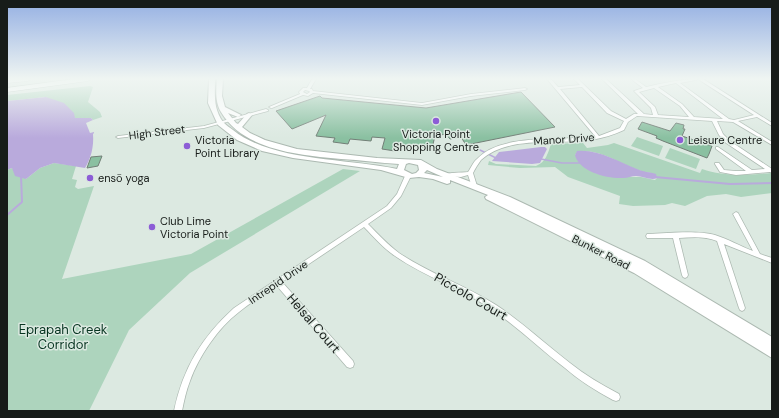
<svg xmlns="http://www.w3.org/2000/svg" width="779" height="418" font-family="'DM Sans',sans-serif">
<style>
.green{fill:#add4bd;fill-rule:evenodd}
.water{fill:#b9aadc}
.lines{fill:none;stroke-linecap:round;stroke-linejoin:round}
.stream-far1{stroke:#b9aadc;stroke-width:1.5}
.stream{stroke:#b9aadc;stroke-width:2}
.building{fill:#8ac0a1;stroke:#727f77}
.minor-casing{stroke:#acb9b1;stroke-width:1.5}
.secondary-casing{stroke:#acb9b1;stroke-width:2}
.trunk-casing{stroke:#acb9b1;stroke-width:1}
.minor{fill:#fff;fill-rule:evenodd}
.secondary{fill:#fff;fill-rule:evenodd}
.trunk{fill:#fff;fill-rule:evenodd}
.poi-dot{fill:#8c5dd6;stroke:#dce9e1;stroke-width:1.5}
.labels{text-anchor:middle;stroke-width:3;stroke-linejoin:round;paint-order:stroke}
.street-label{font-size:11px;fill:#171c19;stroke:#dce9e1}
.poi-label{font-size:11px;fill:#171c19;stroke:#dce9e1;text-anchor:start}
.near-street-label{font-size:13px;fill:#171c19;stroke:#dce9e1}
.near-park-label{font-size:13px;fill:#073521;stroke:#dce9e1}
</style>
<rect width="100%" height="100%" fill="#dce9e1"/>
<g class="green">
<path d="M90 86 93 87 88 102 100 112 102 117 93 120 91 118H75L46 97 7 101V95Z"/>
<path d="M637 137 663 146 659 156 631 146Z"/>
<path d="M583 143 587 148 608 145 614 143 700 173 702 169C724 177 749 175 772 173V193L741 197 726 194 707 196 685 206 672 203 665 205 633 206 619 204 620 196 568 177 555 167 520 168 488 165 489 161 496 164 536 166C546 162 548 153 551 144ZM578 151C583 151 588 151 593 152 611 156 627 167 644 172 650 173 654 172 657 178L655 180 641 177H630L575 155Z"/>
<path d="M670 148 700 159 696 169 665 158Z"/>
<path d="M54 163 76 166 72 179 77 180 75 187 78 189 94 186 62 279 191 254 343 169 360 171 190 273 129 330 89 411H7V170L12 168 26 179 40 168Z"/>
</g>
<g class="water">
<path d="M46 97 64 103 74 113 75 118H91L93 120 86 123 90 133 94 132V133L93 134C94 147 91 158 85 168L54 163 40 168 26 179 15 176 12 168 7 170V101Z"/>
<path d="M541 147H545L547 149 540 163 532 164 492 161 499 152Z"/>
<path d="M577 151C599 149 618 162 637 169 643 172 650 172 656 174L657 178C651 181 643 176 636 176 632 176 628 178 623 178 608 179 579 172 575 155Z"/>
</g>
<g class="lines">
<g class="stream-far1">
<path d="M478 149 496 158"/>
<path d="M541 159 562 163H580"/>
</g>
<g class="stream">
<path d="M655 177 730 184 772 183"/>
<path d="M7 215 22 202 21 175"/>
</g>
</g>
<g class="building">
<path d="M521 92 555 127 466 145 461 137 450 139 446 134 435 136 432 148 397 145 395 151 382 149 385 138 372 137 371 141 350 139 348 144 333 142 335 138 316 136 326 115 292 129 276 111 320 96 322 98 426 108Z"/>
<path d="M642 122 670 131 676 123 684 125 683 129H685L682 136 712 146 709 154 707 158 663 141 656 138 657 136 638 129Z"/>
<path d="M102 156 98 166 87 168 91 157Z"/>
</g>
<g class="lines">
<g class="minor-casing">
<g id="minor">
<path d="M312 79H316L310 89H312L313 91 422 103 471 94 525 88 527 89 525 90 471 96 422 105 313 93 308 96 303 95 272 108H271L269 107 300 94 299 92 303 88H307ZM305 90 309 91 310 92 307 94 303 92Z"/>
<path d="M547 79H551L558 87 580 85 574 79H578L611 111 626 119 634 114H638L602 79H606L644 114 653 115 651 108 634 91 643 88 631 79H635L646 87C664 83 680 79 698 79L696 80 680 83 729 119 734 120 754 115 698 79H703L772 123V126L757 117 738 121 772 142V145L733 122 717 121 723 134 730 141 772 169V173L770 172 736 175 720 172 715 164V163H719L724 170 736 171H746L716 149V147H718L752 170 765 169 726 143 719 135 712 121 637 116 628 122 624 130C613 135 603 138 591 140 557 145 508 135 481 160 478 164 475 169 473 173L477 186 476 187H472L468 175 461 177 445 176 444 175C449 172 461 173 468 172 471 168 473 162 477 159 502 132 562 142 595 136ZM676 83 723 119 694 117 682 104 658 87ZM582 87 607 113 624 121 620 128 599 136 560 89ZM654 88 680 106 689 117 658 115 655 107 639 92Z"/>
<path d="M266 109 268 110V111L204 128 118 138 116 137 118 136 204 126Z"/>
<path d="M408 174 411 176 401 196 391 208 368 224C378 234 388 245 399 253 430 274 465 285 496 305 522 322 545 344 570 363 585 375 602 385 619 394L620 397 619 400 616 401 613 400C596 391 580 381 565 368 540 349 517 326 491 309 461 288 425 277 395 256 383 248 374 237 364 227L282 282 353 361 354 364 353 367 350 368 347 367 277 286C265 294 251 302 239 312 218 328 199 356 190 381 186 391 184 401 182 411H174C183 368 202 337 234 308L387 206 397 194 405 176Z"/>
<path d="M736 212 738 213 760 254 772 258V263L724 244 745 308 744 310 742 311 740 310 739 308 717 241C705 236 692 237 679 238L688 275 687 277 685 278 683 277 682 275 673 238H647L646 236 647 234H649C667 233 698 230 715 235 728 239 740 246 753 251L733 214Z"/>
</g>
</g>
<g class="secondary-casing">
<path id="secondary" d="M209 79H215C215 95 213 108 223 122 226 125 230 128 233 130 273 162 347 158 397 169L399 164C380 163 361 160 341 159 301 155 244 151 221 112 215 102 216 90 217 79H223L222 96 225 107 241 115 238 117 228 113 236 123 238 124 247 114 249 113 252 115 242 127 250 133 265 140 297 149 377 158 421 160 437 169 510 197 645 261 772 337V358L634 273 486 199 485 197 488 195 450 180V183L447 184 433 179 419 177 409 178 381 170 293 158 262 151 237 140 218 125 208 103ZM409 163 418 165 419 170 416 173 412 174 404 170 406 164ZM427 170 443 177 424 173Z"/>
</g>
<g class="trunk-casing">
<g id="trunk">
<path d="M7 79H31L28 81 7 83Z"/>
<path d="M74 79H91L88 81 7 92V88Z"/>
</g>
</g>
<use href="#minor" class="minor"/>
<use href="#secondary" class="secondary"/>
<use href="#trunk" class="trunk"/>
</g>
<linearGradient id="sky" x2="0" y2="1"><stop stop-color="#95b0e3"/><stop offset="0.57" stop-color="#eff5f2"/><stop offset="1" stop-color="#eff5f2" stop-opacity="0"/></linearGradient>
<rect width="779" height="138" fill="url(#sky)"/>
<g class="poi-dot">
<circle cx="436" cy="121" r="4"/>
<circle cx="680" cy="140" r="4"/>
<circle cx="187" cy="146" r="4"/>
<circle cx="90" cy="178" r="4"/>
<circle cx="152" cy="227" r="4"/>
</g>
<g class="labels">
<g class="street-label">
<text transform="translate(157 132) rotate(-7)" y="4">High Street</text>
<text transform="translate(564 139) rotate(-4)" y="4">Manor Drive</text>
<text transform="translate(601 252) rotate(27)" y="4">Bunker Road</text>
<text transform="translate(278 282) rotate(-34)" y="4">Intrepid Drive</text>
</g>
<g class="poi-label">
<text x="436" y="138" text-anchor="middle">Victoria Point<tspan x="436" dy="13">Shopping Centre</tspan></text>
<text x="195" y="144">Victoria<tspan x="195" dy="13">Point Library</tspan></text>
<text x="688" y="144">Leisure Centre</text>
<text x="98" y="182">ensō yoga</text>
<text x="160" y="225">Club Lime<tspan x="160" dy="13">Victoria Point</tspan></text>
</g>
<g class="near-street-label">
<text transform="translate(471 296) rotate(30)" y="5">Piccolo Court</text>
<text transform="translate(314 323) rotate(49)" y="5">Helsal Court</text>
</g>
<g class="near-park-label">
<text x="63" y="334">Eprapah Creek<tspan x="63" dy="15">Corridor</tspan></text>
</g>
</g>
<rect width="779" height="418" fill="none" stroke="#171c19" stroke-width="16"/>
</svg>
